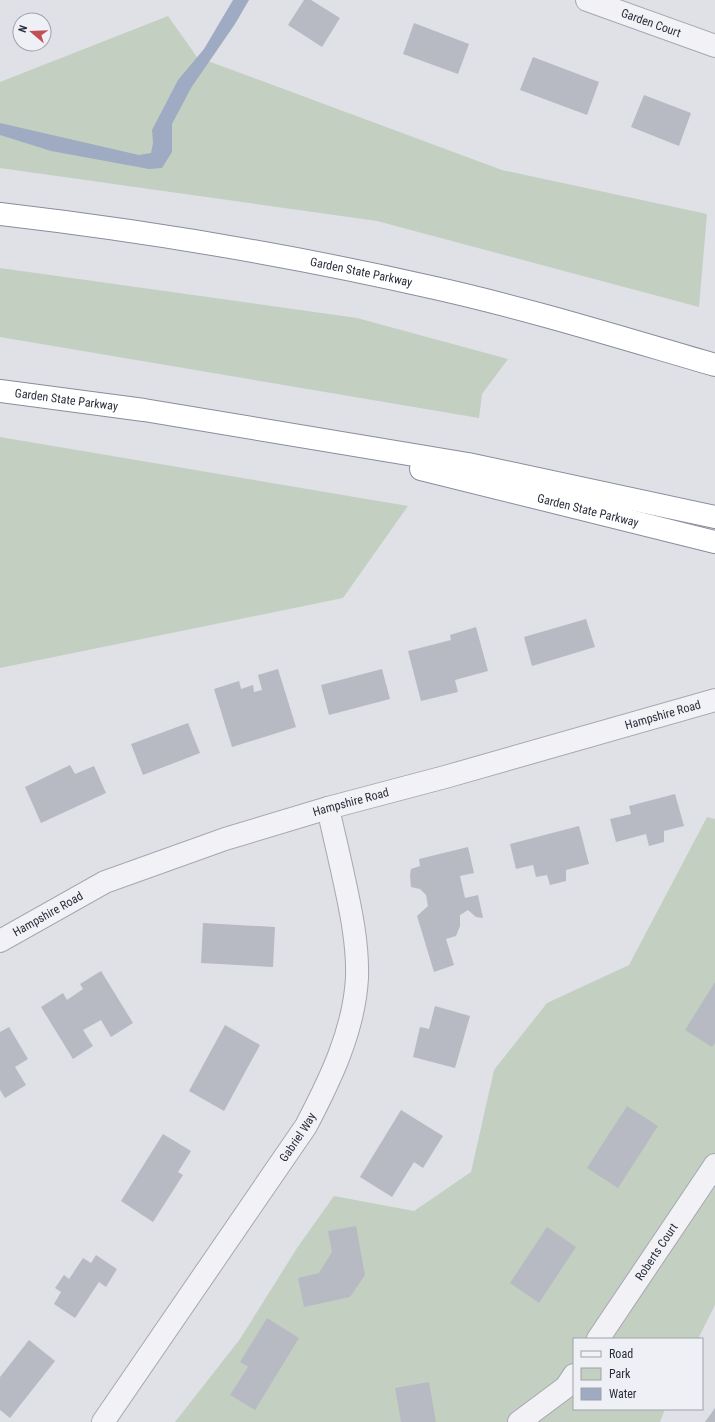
<svg xmlns="http://www.w3.org/2000/svg" width="715" height="1422" font-family="'Roboto Condensed',sans-serif">
<style>
.green{fill:#c3d0c1}
.water{fill:#9eabc3}
.building{fill:#b7bac3}
.lines{fill:none;stroke-linecap:round;stroke-linejoin:round}
.minor-casing{stroke:#a5a8b0;stroke-width:24}
.highway-casing{stroke:#888d9c;stroke-width:24}
.minor{stroke:#f2f2f6;stroke-width:22}
.highway{stroke:#fff;stroke-width:22}
.labels{text-anchor:middle;stroke-width:3.5;stroke-linejoin:round;paint-order:stroke}
.street-label{font-size:12px;fill:#2a2e3c;stroke:#eef0f5}
</style>
<rect width="100%" height="100%" fill="#dfe1e7"/>
<g class="green">
<path d="M168 16 197 57 502 170 707 214 699 307 377 221 0 168V82Z"/>
<path d="M0 268 357 318 508 359 482 394 479 418 0 337Z"/>
<path d="M0 437 408 506 343 598 0 668Z"/>
<path d="M707 817 715 819V1305L698 1339H574V1409H665L660 1422H175L240 1339 297 1248 334 1196 414 1211 471 1172 494 1070 547 1003 629 965Z"/>
</g>
<path class="water" d="M233 0H249L235 24 191 88 172 124V152L162 168 149 169 51 151 0 135V123L139 155 151 153 153 143 152 130 178 80 204 49Z"/>
<g class="building">
<path d="M304 0H311L340 18 322 47 288 25Z"/>
<path d="M414 23 469 44 458 74 403 54Z"/>
<path d="M533 57 599 82 587 115 520 90Z"/>
<path d="M644 95 691 113 679 146 631 127Z"/>
<path d="M586 619 595 647 532 666 524 637Z"/>
<path d="M476 627 488 671 455 680 458 692 421 701 408 651 451 640 450 635Z"/>
<path d="M278 669 296 727 232 747 214 689 239 681 241 689 253 685 254 692 262 690 258 675Z"/>
<path d="M382 669 390 699 329 715 321 685Z"/>
<path d="M188 723 200 753 143 775 131 744Z"/>
<path d="M70 765 75 774 94 766 106 793 41 823 25 787Z"/>
<path d="M675 794 684 826 664 831V842L649 846 646 834 616 842 610 819 631 814 629 806Z"/>
<path d="M579 826 589 864 566 870V881L550 885 547 875 536 877 533 865 516 869 510 844Z"/>
<path d="M468 847 474 873 460 876 465 898 478 895 483 918 476 917 468 910 460 915V926L456 936 446 939 454 965 434 972 417 916 428 906 426 895 420 889 411 887 410 875 411 869 420 866 419 859Z"/>
<path d="M203 923 275 927 273 967 201 963Z"/>
<path d="M101 971 133 1023 111 1037 101 1020 83 1030 93 1046 73 1059 41 1007 63 993 67 1000 83 989 80 984Z"/>
<path d="M715 982V1043L712 1047 685 1030Z"/>
<path d="M435 1006 470 1016 455 1068 413 1057 420 1027 429 1029Z"/>
<path d="M225 1025 260 1045 224 1111 189 1091Z"/>
<path d="M9 1027 28 1059 15 1067 26 1085 5 1098 0 1090V1032Z"/>
<path d="M627 1106 658 1126 618 1188 587 1168Z"/>
<path d="M401 1110 443 1136 423 1168 414 1162 392 1197 360 1177Z"/>
<path d="M163 1134 191 1151 178 1172 183 1175 153 1222 121 1201Z"/>
<path d="M356 1226 365 1275 350 1297 304 1307 298 1278 319 1273 332 1252 328 1231Z"/>
<path d="M547 1227 576 1247 539 1303 510 1283Z"/>
<path d="M96 1255 117 1269 106 1287 99 1282 75 1318 54 1304 61 1292 55 1288 64 1275 69 1279 83 1258 91 1263Z"/>
<path d="M267 1318 299 1338 255 1410 230 1395 248 1367 240 1362Z"/>
<path d="M29 1340 55 1361 10 1418 0 1410V1377Z"/>
<path d="M429 1382 436 1422H401L395 1388Z"/>
<path d="M715 1408V1422H705Z"/>
</g>
<g class="lines">
<g class="minor-casing">
<g id="minor">
<path id="s1" d="M587 0 715 46"/>
<path id="s2" d="M0 941 105 882 225 839 328 808 445 777 715 700"/>
<path id="s3" d="M598 1339 715 1165"/>
<path id="s4" d="M103 1422 306 1126C330 1080 354 1031 357 978 358 944 351 911 344 879 339 855 333 831 328 808"/>
<path d="M519 1422 566 1387 574 1375"/>
</g>
</g>
<g class="highway-casing">
<g id="highway">
<path id="s5" d="M0 214C146 231 291 255 435 288 529 309 622 338 715 365"/>
<path id="s6" d="M0 391 144 410 468 464 715 517"/>
<path id="s7" d="M421 469 715 542"/>
</g>
</g>
<use href="#minor" class="minor"/>
<use href="#highway" class="highway"/>
</g>
<g class="labels">
<g class="street-label">
<text dy="4" stroke="none"><textPath href="#s1" startOffset="68">Garden Court</textPath></text>
<text dy="4" stroke="none"><textPath href="#s5" startOffset="366">Garden State Parkway</textPath></text>
<text dy="4" stroke="none"><textPath href="#s6" startOffset="67">Garden State Parkway</textPath></text>
<text dy="4" stroke="none"><textPath href="#s7" startOffset="172">Garden State Parkway</textPath></text>
<text dy="4" stroke="none"><textPath href="#s2" startOffset="703">Hampshire Road</textPath></text>
<text dy="4" stroke="none"><textPath href="#s2" startOffset="379">Hampshire Road</textPath></text>
<text dy="4" stroke="none"><textPath href="#s2" startOffset="55">Hampshire Road</textPath></text>
<text dy="4" stroke="none"><textPath href="#s4" startOffset="345">Gabriel Way</textPath></text>
<text dy="4" stroke="none"><textPath href="#s3" startOffset="105">Roberts Court</textPath></text>
</g>
</g>
<rect x="573" y="1338" width="130" height="72" fill="#eef0f5" stroke="#a0a2ab"/>
<rect x="581" y="1351" width="20" height="6" fill="#f2f2f6" stroke="#a0a2ab"/>
<text x="609" y="1358" font-size="12" fill="#2a2e3c">Road</text>
<rect x="581" y="1368" width="20" height="12" fill="#c3d0c1" stroke="#a0a2ab"/>
<text x="609" y="1378" font-size="12" fill="#2a2e3c">Park</text>
<rect x="581" y="1388" width="20" height="12" fill="#9eabc3" stroke="#a0a2ab"/>
<text x="609" y="1398" font-size="12" fill="#2a2e3c">Water</text>
<g transform="translate(32 32) rotate(289)"><circle r="19" fill="#eef0f5" stroke="#a0a2ab"/>
<path d="M0-3L7 15L0 10L-7 15Z" fill="#c05053"/>
<text y="-6" font-size="11" font-weight="bold" text-anchor="middle" fill="#2a2e3c">N</text>
</g>
</svg>
